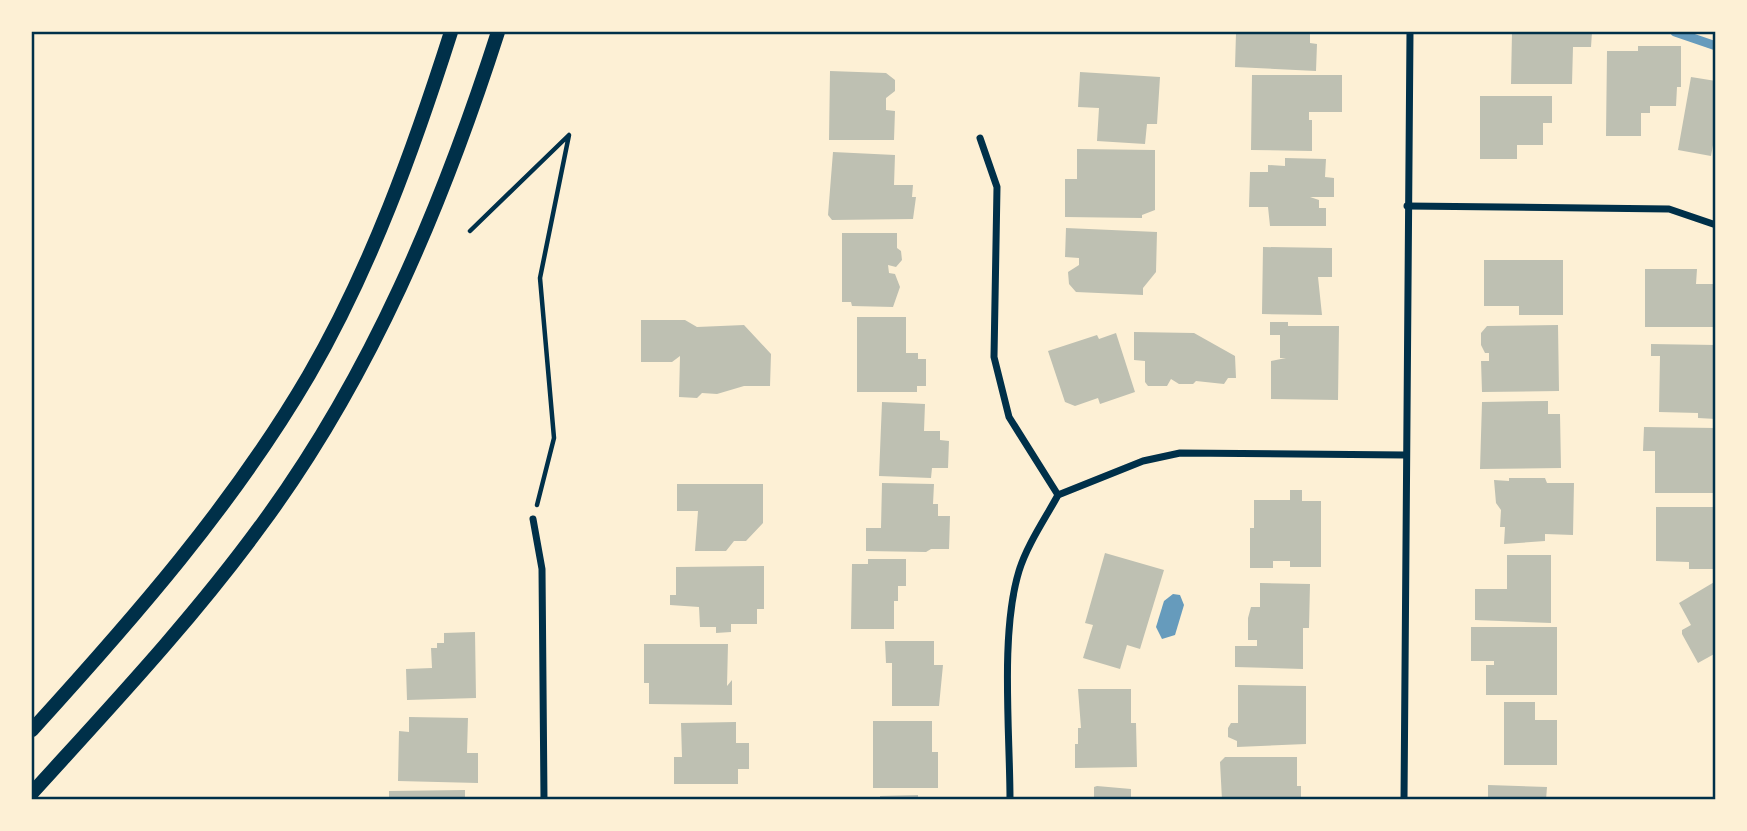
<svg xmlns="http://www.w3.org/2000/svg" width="1747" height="831" font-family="'Roboto Condensed',sans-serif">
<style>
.water{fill:#669bbc}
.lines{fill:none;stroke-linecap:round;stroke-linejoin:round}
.stream{stroke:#669bbc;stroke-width:9}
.building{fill:#bec0b2}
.path{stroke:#003049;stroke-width:4.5}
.minor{stroke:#003049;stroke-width:7}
.secondary{stroke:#003049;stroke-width:14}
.neatline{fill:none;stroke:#003049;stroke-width:2.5}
</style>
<rect width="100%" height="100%" fill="#fdf0d5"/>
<path class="water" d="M1173 594 1180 595 1184 605 1175 635 1162 639 1156 627 1164 601Z"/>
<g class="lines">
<path class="stream" d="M1675 32 1716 46"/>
</g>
<g class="building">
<path d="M1264 32H1310V43L1317 44 1316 71 1235 67 1236 33 1264 34Z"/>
<path d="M1512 32H1592L1591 47H1573L1572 84H1511Z"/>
<path d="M1638 46H1681V87H1677L1676 106H1650V113H1641V136H1606L1607 51H1638Z"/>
<path d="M830 71 886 73 895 80V91L886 98V110L895 111 894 140H829Z"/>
<path d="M1080 72 1160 77 1157 124H1147L1145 144 1097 141 1099 108 1078 107Z"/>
<path d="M1252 75H1342V112H1309V120H1312V151L1251 150Z"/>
<path d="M1691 77 1716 81V145H1713L1711 156 1678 150Z"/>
<path d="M1480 96H1552V123H1543V145H1517V159H1480Z"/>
<path d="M1077 149 1155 150V210L1142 215V218L1065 217V179H1077Z"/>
<path d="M833 152 895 155 894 185H913L912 197H916L913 219 832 220 828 215Z"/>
<path d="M1285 158 1326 159 1325 177 1334 178V197H1310L1319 200V208H1326V226H1270L1268 207H1249L1250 172H1268V165L1285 166Z"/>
<path d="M1066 228 1157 232 1156 272 1143 288V295L1076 292 1069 284 1068 272 1079 265V258L1065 257Z"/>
<path d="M842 233H897V248L901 251 902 260 896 267 888 265 889 273 895 274 900 287 893 307 852 306 851 302H842Z"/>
<path d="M1263 247 1332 248V277H1318L1322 315 1262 314Z"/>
<path d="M1484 260H1563V315H1519V306H1484Z"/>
<path d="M1645 269H1697L1696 284H1716V327H1645Z"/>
<path d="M857 317H906V353H918V359H926V386H917V392H857Z"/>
<path d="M641 320H685L697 327 744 325 771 354 770 386H744L717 394 702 393 697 398 679 397 680 356 672 362H641Z"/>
<path d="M1270 322H1288V326H1339L1338 400 1271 399V361L1286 358H1280V335H1270Z"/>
<path d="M1558 325 1559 391 1482 392 1481 361H1489V353H1485L1481 345V333L1487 326Z"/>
<path d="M1134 332 1194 333 1235 356 1236 378H1228L1224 384 1196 381 1193 384H1179L1171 379 1167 386H1148L1145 382V361L1134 360Z"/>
<path d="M1116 333 1135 392 1100 404 1098 398 1075 406 1065 402 1048 351 1097 335 1099 339Z"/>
<path d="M1651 344 1716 345V419L1698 418V413L1659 412 1660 356H1651Z"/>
<path d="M1548 401V414H1560L1561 468 1480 469 1482 402Z"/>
<path d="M882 402 925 404 924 431H940V440L949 441 948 468H932L931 478 879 476Z"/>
<path d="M1644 427 1716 428V493H1655V451H1643Z"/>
<path d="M1509 478H1545L1547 483H1574L1573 535 1545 534V541L1504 544 1505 527H1500L1501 510 1496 503 1494 480 1509 481Z"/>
<path d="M882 483 934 484 933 504H938V516H950L949 549H931L926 552 866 551V528H881Z"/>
<path d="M677 484H763V523L746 541H734L726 551H695L698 511H677Z"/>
<path d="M1290 490H1302V501H1321V567H1290V561H1273V568H1250V528H1254V500H1290Z"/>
<path d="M1656 507H1716V569H1689V562L1656 561Z"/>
<path d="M1105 553 1164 570 1140 649 1127 645 1120 669 1083 658 1093 625 1085 623Z"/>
<path d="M1507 555H1551V623L1475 620V589H1507Z"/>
<path d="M868 559H906V586H898V601H894V629H851L852 564H868Z"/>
<path d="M764 566V609H757V624H731V632L716 633V627H700L699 607 670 605V595H676V567Z"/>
<path d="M1716 581V653L1698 663 1682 634V630L1691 625 1679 603Z"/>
<path d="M1260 583 1310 584 1309 628H1303V669L1235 667V646H1257V640H1248V618L1251 607H1260Z"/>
<path d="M1471 627H1557V695H1486V665H1494V661H1471Z"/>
<path d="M475 632 476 698 407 700 406 669 432 668 431 648H437V643H444V633Z"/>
<path d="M885 641H934V665H943L939 706H892V663H886Z"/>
<path d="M644 644H728L727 686 732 680V705L649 704V683H644Z"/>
<path d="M1238 685 1306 686V744L1237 747V741L1228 737V728L1231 723H1238Z"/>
<path d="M1078 689H1131V723H1136L1137 767 1075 768V744H1078V728H1081Z"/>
<path d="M1504 702H1535V720H1557V765H1504Z"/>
<path d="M409 717 468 718 467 753H478V783L398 781 399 731 409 732Z"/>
<path d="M873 721H932V752H938V788H873Z"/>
<path d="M736 722V743H749V769H738V784H674V757H682L681 723Z"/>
<path d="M1225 757H1297V786H1301V800H1222L1220 762Z"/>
<path d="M1488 785 1547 787 1546 800H1488Z"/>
<path d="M1097 786 1131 789V800H1094V787Z"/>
<path d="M465 790V800H389V791Z"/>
<path d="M918 795V800H880V796Z"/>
</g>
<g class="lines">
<path class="path" d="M470 231 569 135 540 278 554 438 537 505"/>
<g class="minor">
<path d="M980 138 997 187 994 357 1009 417 1058 495"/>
<path d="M1407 206 1669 209 1716 225"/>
<path d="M533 519 542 569 544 800"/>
<path d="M1010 800C1010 733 1000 633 1019 571 1027 545 1045 519 1058 495L1143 461 1180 453 1405 455"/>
<path d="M1404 800 1410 32"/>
</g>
<g class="secondary">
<path d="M32 730C133 619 233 505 309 375 371 268 414 148 451 32"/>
<path d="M32 793C111 706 192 620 262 524 371 376 442 206 498 32"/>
</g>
</g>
<rect width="1747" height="831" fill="none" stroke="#fdf0d5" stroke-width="66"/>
<rect x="33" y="33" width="1681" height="765" class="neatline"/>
</svg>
